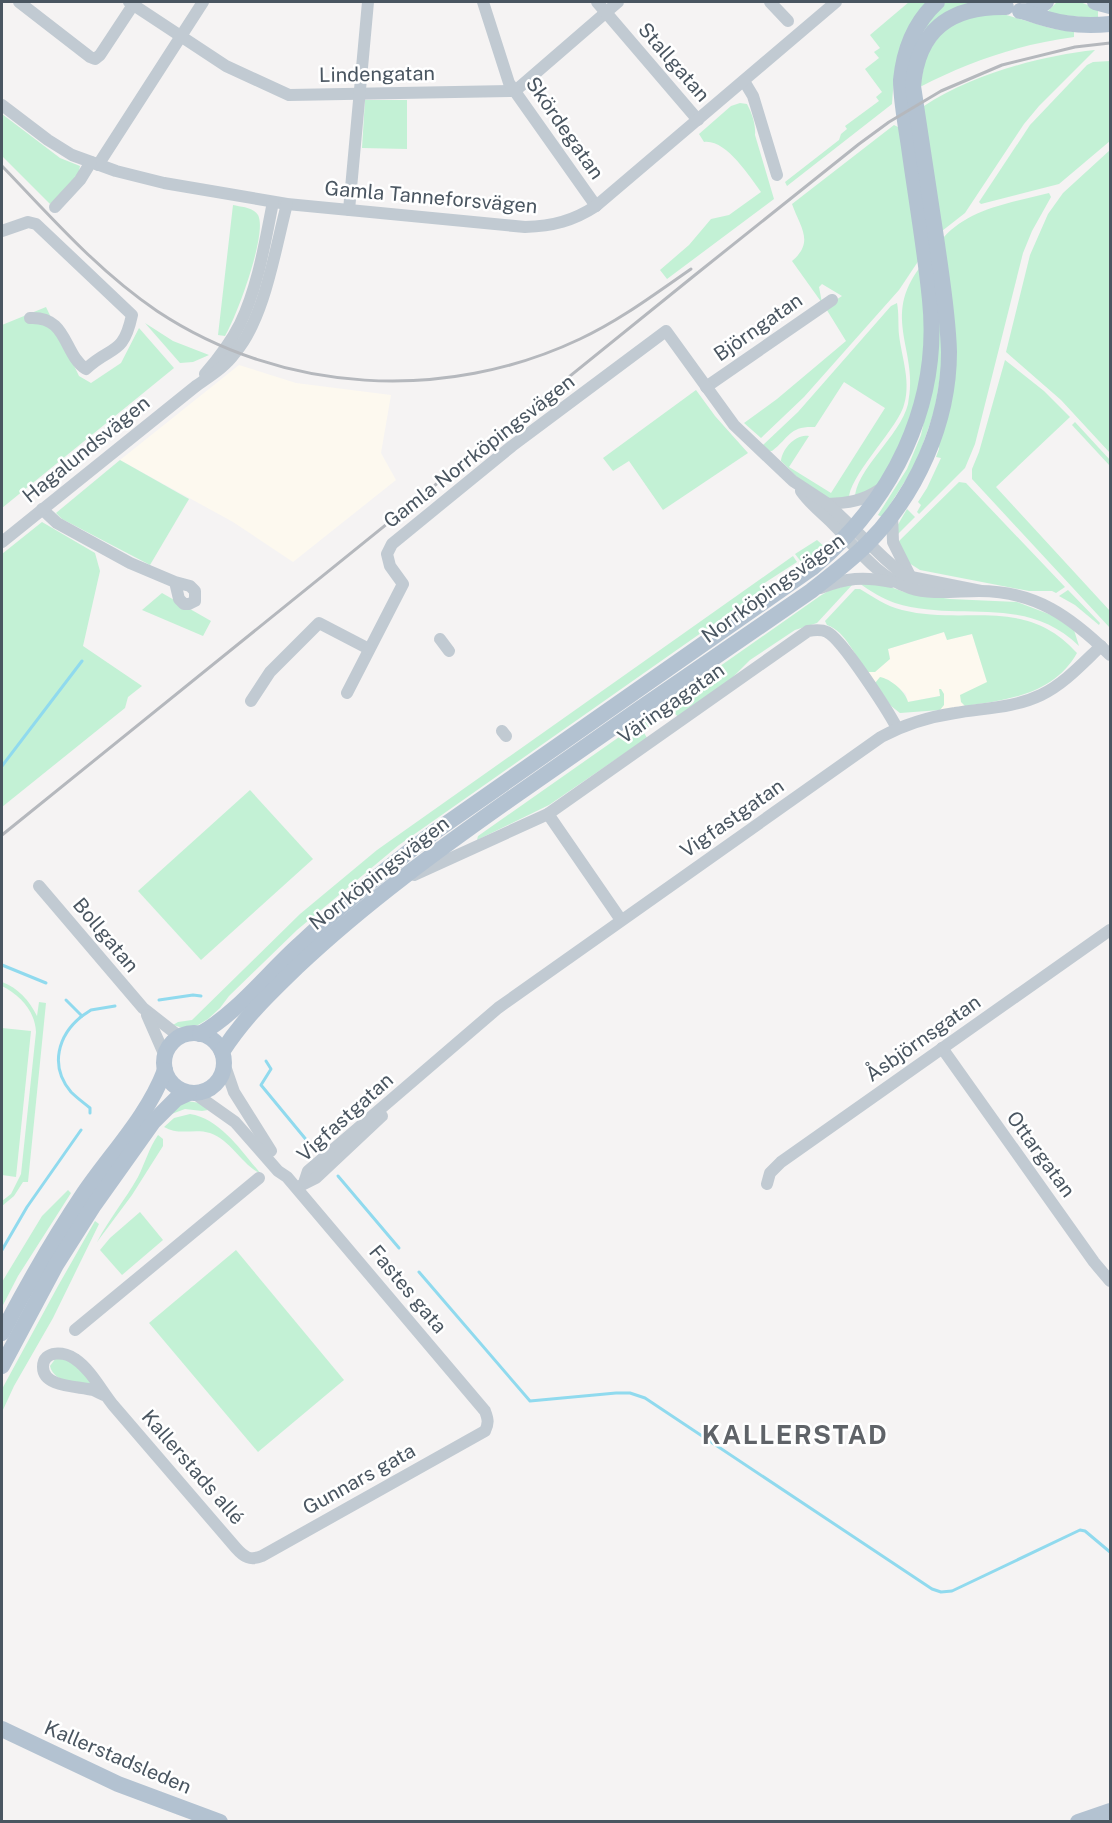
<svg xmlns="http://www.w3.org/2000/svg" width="1112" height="1823" font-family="'Public Sans',sans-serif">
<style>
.commercial{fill:#fdf9ef}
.green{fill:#c3f1d5}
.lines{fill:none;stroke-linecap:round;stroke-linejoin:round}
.stream{stroke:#90daee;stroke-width:3}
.minor{stroke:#c1cad2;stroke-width:12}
.major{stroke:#b3c2d1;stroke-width:16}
.rail{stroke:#b5b8bd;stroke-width:3}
.labels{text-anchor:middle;stroke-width:5;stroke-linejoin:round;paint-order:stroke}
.street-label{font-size:20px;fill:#4a5661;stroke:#fff}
.district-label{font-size:26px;font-weight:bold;letter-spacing:1.5px;fill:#5f6368;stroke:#fff}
</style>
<rect width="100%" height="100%" fill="#f5f3f3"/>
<g class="commercial">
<path d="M239 365 296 383 391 395 381 453 396 480 293 562 233 522 120 460Z"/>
<path d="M944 632 947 640 972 634 988 683 965 706 940 710V696L907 702 906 694 887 679 875 683 868 672 890 657 888 649Z"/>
</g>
<g class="green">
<path d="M909 2H928C897 40 896 56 892 104L787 186 785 182 839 140 841 134 847 129 845 126 879 101 876 97 882 92 865 69 879 58 874 52 880 48 870 35Z"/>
<path d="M946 2H978L927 29 922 30 934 13Z"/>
<path d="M1057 2H1080L1098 9V19L1046 13Z"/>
<path d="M1000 13 1050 28 1074 32V37C1020 44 968 62 920 87L926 55 945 28 967 16Z"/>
<path d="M1095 50 1039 106 1024 124 965 213 942 231 919 260 899 290 804 397 761 438 744 423 777 399 846 341 825 307 842 296 822 284 819 287 822 303 792 261C815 242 800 227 792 204L894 125 900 128C907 121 915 112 924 106 971 75 1039 56 1095 50Z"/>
<path d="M1110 61V141L1059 184 981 204 979 202 1030 125 1087 65 1093 62Z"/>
<path d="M365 100H407V149L362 148Z"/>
<path d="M740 103 747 104C752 113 756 125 755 135L774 199 667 279 660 270 689 245 711 219 729 215 761 192C749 176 726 139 704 142L699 134 731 106Z"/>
<path d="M2 114 60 158 80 166 78 176 50 204 2 156Z"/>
<path d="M1110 150V453L1061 400 1006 352 1030 255 1048 214 1063 193Z"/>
<path d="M1049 193 1051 197 1032 231 1023 253 975 444 965 468 919 514 917 512 921 505 918 502 927 488 941 458 936 457 939 449 943 238C970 208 1011 203 1049 193Z"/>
<path d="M233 205C241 207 253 207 258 215 268 233 236 318 225 336L218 335Z"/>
<path d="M921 266 926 353 910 423 880 483 855 499C854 471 901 435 908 404 920 351 880 318 921 266Z"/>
<path d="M939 295 942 364 935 409 916 464 882 517 878 515 907 469 921 435 926 412Z"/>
<path d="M897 303C899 313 898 324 899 335 902 359 912 384 903 408 893 433 848 478 849 499L826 498 806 486 781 461C782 449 796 433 809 436L789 467 831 493 885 408 844 382 815 427C789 426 790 437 772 451H769L763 445 798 412 891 306Z"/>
<path d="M46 307 79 376 91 383 121 363 139 328 174 368 2 508V325Z"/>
<path d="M145 323 173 341 209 355 193 362 180 363Z"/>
<path d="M1005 360 1044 391 1070 417 996 487 1110 611V628L972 479V469L979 452Z"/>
<path d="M696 390 715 416 748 453 663 510 629 461 613 471 603 458Z"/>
<path d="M1075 422 1110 460V466L1072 425Z"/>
<path d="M120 460 189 499 150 565 62 519 56 513Z"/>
<path d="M959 482 966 483 1065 587 1056 593 1052 591H1029L920 570 909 563 897 543Z"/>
<path d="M907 509 915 517 895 537 896 528Z"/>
<path d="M42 522 95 553 100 571 83 646 142 686 128 697 125 708 2 807V554Z"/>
<path d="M817 540 827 549 802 563 795 554Z"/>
<path d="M793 556 797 562 763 584 765 588 399 845 297 930 229 996 220 1008 208 1019 198 1025 183 1028 173 1025 178 1022 192 1020 300 914 377 850Z"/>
<path d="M859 583H880L904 592 950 599 1017 602 1054 616 1074 630 1079 646C1025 593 959 623 895 603 883 599 870 591 859 583Z"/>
<path d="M853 584 817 623 795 630 750 660 732 678 678 717 672 710 643 731 647 738 549 805 477 840 478 836 820 596 830 590Z"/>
<path d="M855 589H860C873 597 886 606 902 610 966 626 1025 595 1077 653 1054 694 1008 700 965 706L961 702 960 695 987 682 972 634 947 640 944 632 888 649 890 659 875 672H868C855 658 847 632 827 625L825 621Z"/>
<path d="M1068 590 1100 623 1099 625 1075 605 1059 596Z"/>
<path d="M162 593 211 621 203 636 142 610Z"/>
<path d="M880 677C891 679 906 692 908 702L940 696 939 689H941L944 694V705L940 710 900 713 891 706 875 683Z"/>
<path d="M250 790 313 859 201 960 138 891Z"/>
<path d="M2 982C18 988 29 1000 37 1016L39 1002 46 1003 28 1182H23L14 1196 2 1206V1201L11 1194 21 1174 36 1032C35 1011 20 995 2 986Z"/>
<path d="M2 1028 31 1031 16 1177 2 1175Z"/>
<path d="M187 1101 200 1103 208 1110 202 1111 185 1109 169 1115 176 1106Z"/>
<path d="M190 1114C221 1119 242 1152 261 1174 242 1165 232 1141 210 1133 194 1128 179 1136 164 1127L174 1118Z"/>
<path d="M158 1135 163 1139V1146L132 1195 97 1242C109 1219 125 1200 138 1177 145 1163 149 1148 158 1135Z"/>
<path d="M68 1190 71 1193 18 1276 2 1307V1282L42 1216Z"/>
<path d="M140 1212 163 1240 122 1275 100 1250 110 1238Z"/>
<path d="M95 1221 99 1224 53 1318 14 1386 2 1412V1389L58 1286Z"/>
<path d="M236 1250 344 1380 258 1452 149 1323Z"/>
<path d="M56 1358 72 1361 99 1389C84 1385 54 1384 50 1366Z"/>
</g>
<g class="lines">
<g class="stream">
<path d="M2 766 82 661"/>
<path d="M2 965 46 983"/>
<path d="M66 1000 82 1016 91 1010 115 1006"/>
<path d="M159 1000 193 995 201 996"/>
<path d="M82 1016C58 1035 49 1066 71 1092 77 1098 84 1103 90 1108V1113"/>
<path d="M266 1061 271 1069 261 1085 313 1148"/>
<path d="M338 1176 399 1248"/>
<path d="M2 1250 27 1207 81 1130"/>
<path d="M419 1272 530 1401 616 1393H630L645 1398 932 1589 941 1592 952 1591 1080 1530 1085 1531 1110 1552"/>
</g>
<g class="minor">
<path d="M19 2 90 57 95 59 100 55 135 2"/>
<path d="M129 2 226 66 289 95 515 91 618 2"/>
<path d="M483 2 509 83 596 206"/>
<path d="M597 2 698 120"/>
<path d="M770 2 788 21"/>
<path d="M744 81 753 96 777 175"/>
<path d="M2 105 48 140 72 155 116 171 164 183 287 204 525 227C553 226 573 221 596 206L836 2"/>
<path d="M98 165 203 2"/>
<path d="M55 207 80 180 91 162"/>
<path d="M349 210 368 2"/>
<path d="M2 231 28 222 36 224 132 315C123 357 111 345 86 369 63 354 68 316 30 318"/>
<path d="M205 374C218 359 231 342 240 324 258 287 265 242 273 202"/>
<path d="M706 387 832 300"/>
<path d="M801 491C810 504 822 513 833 524 856 547 878 578 910 588 931 595 956 591 979 591 1036 591 1071 617 1110 655"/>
<path d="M828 504C847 503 863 501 879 490"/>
<path d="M42 509 57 523 130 563 175 582 179 599 184 604H189L195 601V591L190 586 175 582"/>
<path d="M892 514 893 542 910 576"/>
<path d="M2 542 196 386C210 376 225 367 235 353 265 318 275 249 287 204"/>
<path d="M820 588C847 578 863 576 891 582"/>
<path d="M440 639 449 651"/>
<path d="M347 693 403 584 390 566 387 554 392 544 512 446 666 331 734 425 793 481 828 504 884 558 900 572 911 577 981 591"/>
<path d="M251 701 270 672 319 623 369 649"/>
<path d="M502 731 506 736"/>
<path d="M548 814 621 920"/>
<path d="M414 875 548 814 808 631C814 630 821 629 827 632 842 639 888 711 897 728"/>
<path d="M39 886 143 1008 180 1037"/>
<path d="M147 1015 165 1056"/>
<path d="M942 1048 1094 1262 1110 1281"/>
<path d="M224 1063 234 1092 271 1151"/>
<path d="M304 1183 308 1171 498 1008 881 737C905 724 928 717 955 713 984 708 1014 708 1041 695 1064 684 1082 664 1101 646"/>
<path d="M767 1184 770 1173 781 1162 1110 930"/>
<path d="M300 1186 316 1178 382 1116"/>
<path d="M75 1330 259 1178"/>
<path d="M106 1396C102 1394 97 1392 93 1390 79 1386 43 1388 43 1367 43 1349 66 1352 75 1359 91 1370 101 1390 113 1405 154 1452 195 1500 236 1548 244 1557 250 1561 262 1556L485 1431C489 1423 488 1419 485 1411L287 1177 278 1171 235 1122 194 1093"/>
</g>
<g class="major">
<path d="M1095 2 1110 6"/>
<path d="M1020 11C1030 13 1039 7 1046 2"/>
<path d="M1025 12C1056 23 1077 27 1110 24"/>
<circle cx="194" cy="1063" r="30"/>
<path d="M200 1034C236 1014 268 973 299 945 341 905 387 868 433 833L812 568C892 502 941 406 930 300 925 249 916 198 909 147 906 125 901 102 901 80 904 50 915 22 937 2"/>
<path d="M222 1052C243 1019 269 994 297 967 366 902 442 847 519 793 616 725 713 658 811 591 830 576 849 562 867 544 916 495 949 423 949 352 948 316 942 280 937 244 929 191 921 139 913 86 918 29 951 6 1006 7"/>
<path d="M2 1333C27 1285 54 1238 84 1193 112 1152 147 1117 165 1070"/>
<path d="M2 1366 56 1265 94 1205 153 1122 176 1099 189 1093"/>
<path d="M2 1729 118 1784 220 1822"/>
<path d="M1078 1822 1110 1811"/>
</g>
<g class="rail">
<path d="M2 166C51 217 98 271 157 311 282 394 445 403 580 339 619 321 655 294 691 269"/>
<path d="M2 835 695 275 859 144 889 122 941 91 1002 65 1075 47 1110 43"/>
</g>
</g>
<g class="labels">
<g class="street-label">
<text transform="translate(674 62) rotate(49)" y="7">Stallgatan</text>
<text transform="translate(377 74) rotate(-1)" y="7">Lindengatan</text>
<text transform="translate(565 128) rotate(55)" y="7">Skördegatan</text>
<text transform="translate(431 197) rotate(5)" y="7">Gamla Tanneforsvägen</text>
<text transform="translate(758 327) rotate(-35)" y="7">Björngatan</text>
<text transform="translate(86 449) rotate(-39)" y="7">Hagalundsvägen</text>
<text transform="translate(479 451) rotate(-38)" y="7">Gamla Norrköpingsvägen</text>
<text transform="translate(773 588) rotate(-36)" y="7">Norrköpingsvägen</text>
<text transform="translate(671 703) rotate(-35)" y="7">Väringagatan</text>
<text transform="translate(732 818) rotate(-35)" y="7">Vigfastgatan</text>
<text transform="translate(379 873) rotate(-38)" y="7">Norrköpingsvägen</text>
<text transform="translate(106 935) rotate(50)" y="7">Bollgatan</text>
<text transform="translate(923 1038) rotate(-35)" y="7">Åsbjörnsgatan</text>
<text transform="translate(345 1117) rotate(-42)" y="7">Vigfastgatan</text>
<text transform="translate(1041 1154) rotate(54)" y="7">Ottargatan</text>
<text transform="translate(408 1289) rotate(50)" y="7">Fastes gata</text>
<text transform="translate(193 1467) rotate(49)" y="7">Kallerstads allé</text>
<text transform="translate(359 1479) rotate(-29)" y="7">Gunnars gata</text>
<text transform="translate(118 1757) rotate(23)" y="7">Kallerstadsleden</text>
</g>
<g class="district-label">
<text x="795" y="1444">KALLERSTAD</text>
</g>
</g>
<rect width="1112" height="1823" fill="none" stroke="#4a5661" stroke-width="6"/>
</svg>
